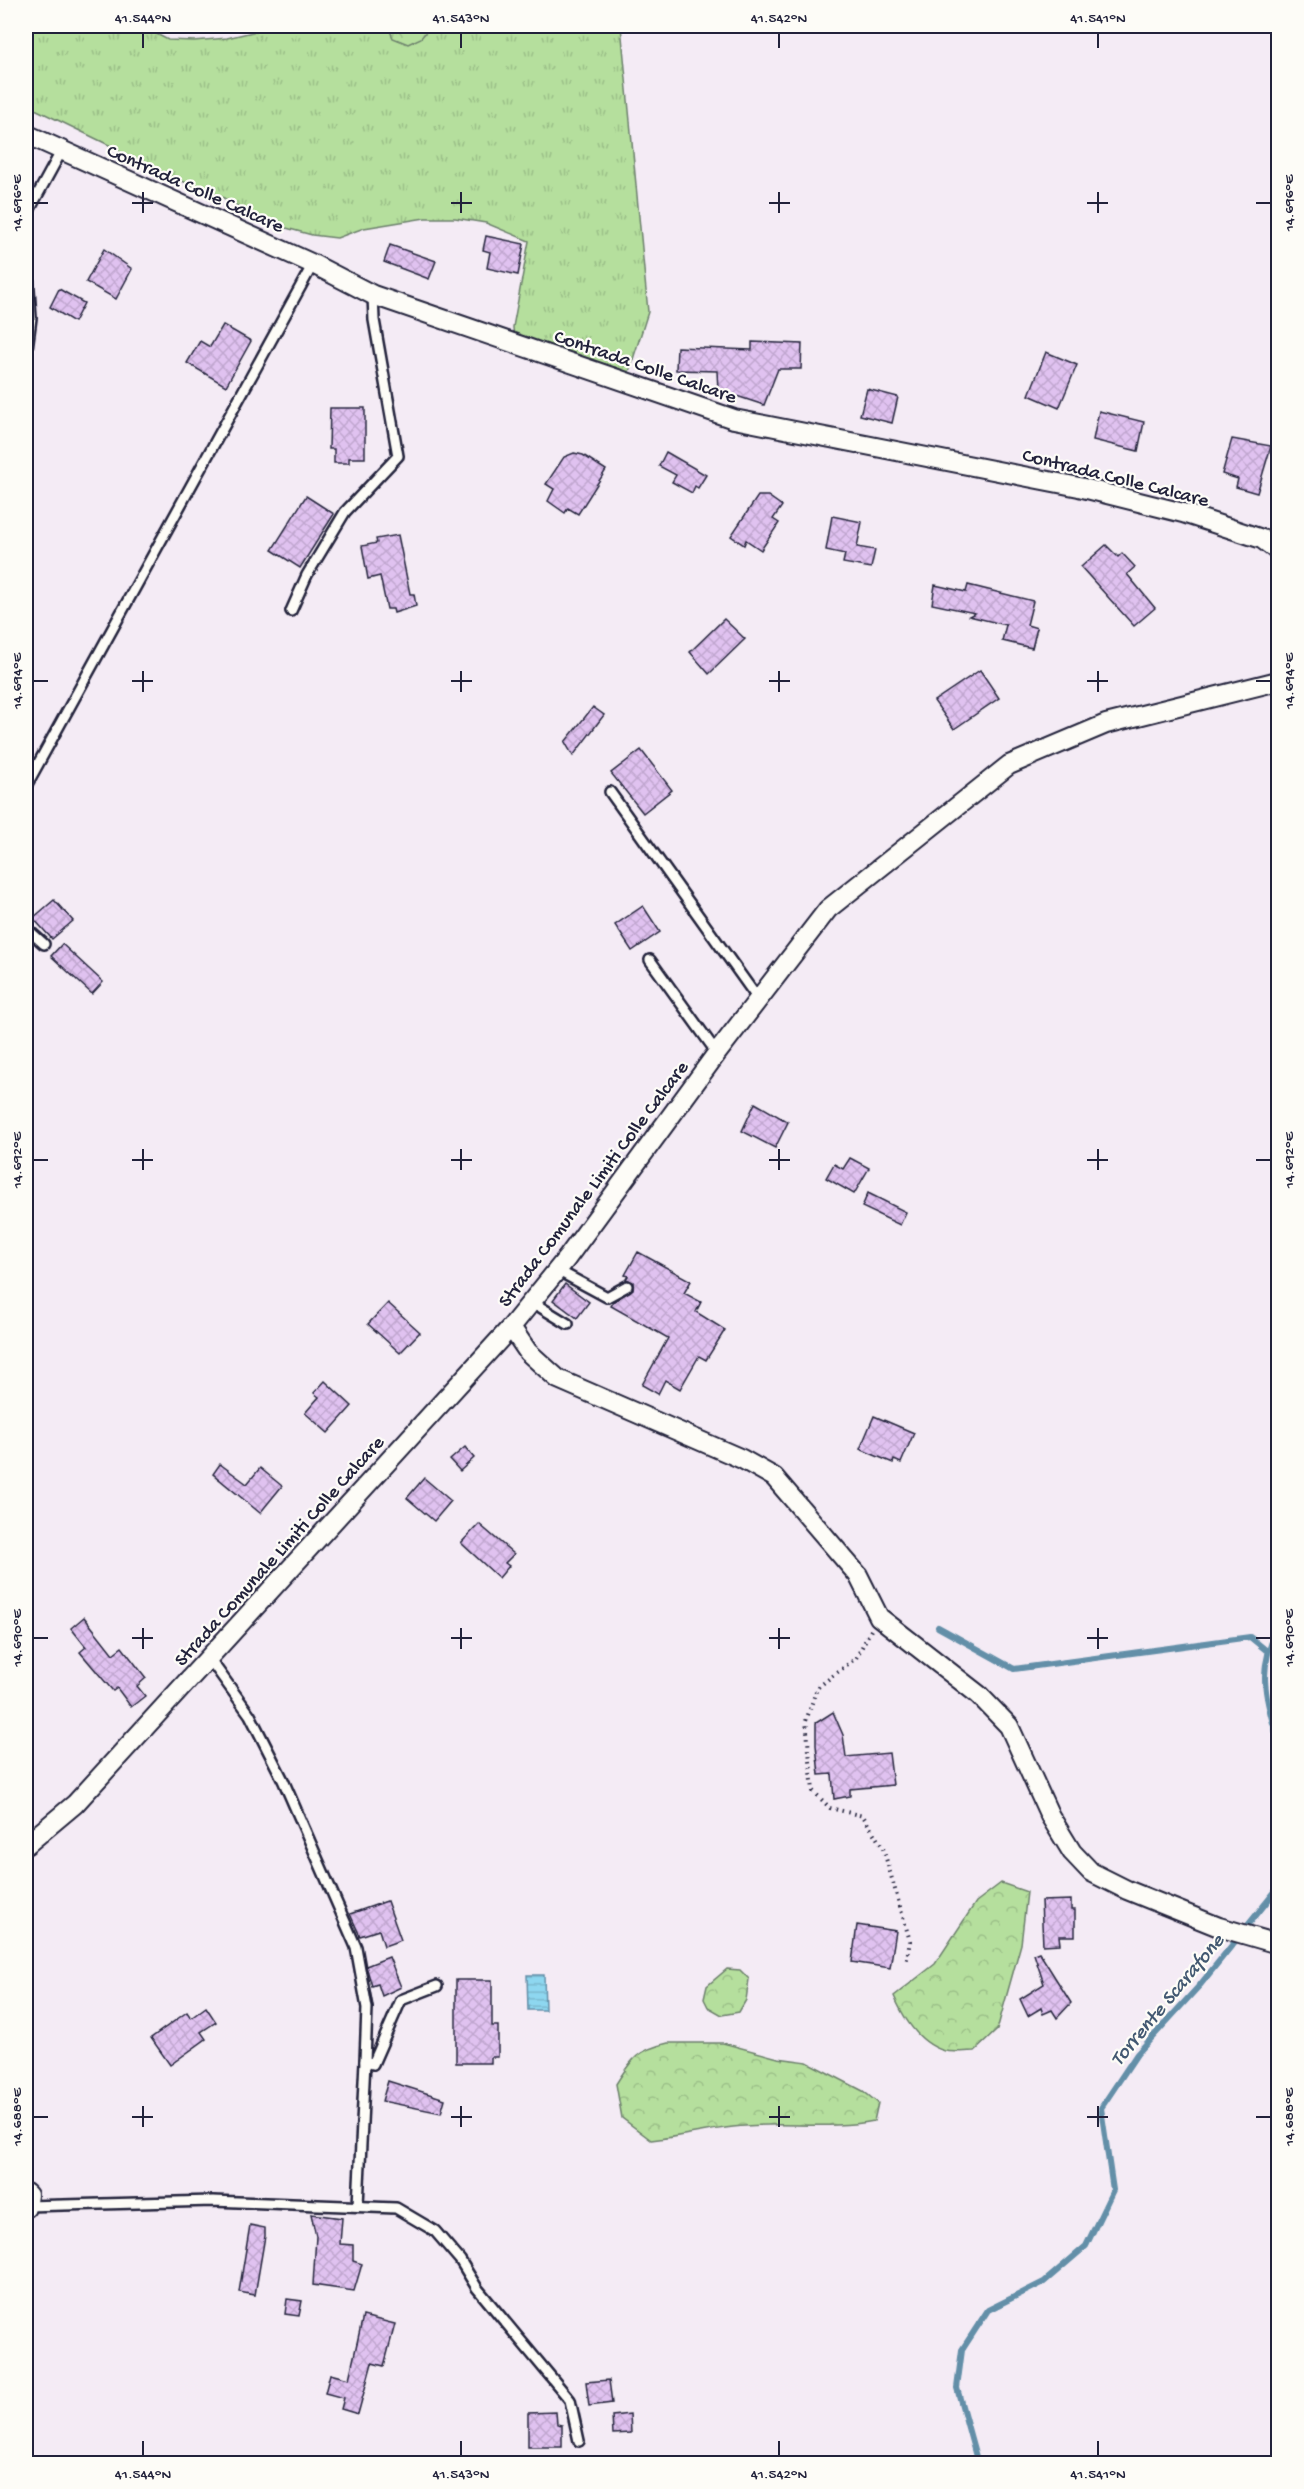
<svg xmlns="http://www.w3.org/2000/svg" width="1304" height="2489" font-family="'Gochi Hand',sans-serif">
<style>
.grass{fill:url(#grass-tufts);stroke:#6c806c;stroke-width:1.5}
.forest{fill:url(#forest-crowns);stroke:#6c806c;stroke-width:1.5}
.water{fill:url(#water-rules);stroke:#638fa8;stroke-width:1.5}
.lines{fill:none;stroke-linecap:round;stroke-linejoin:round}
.stream{stroke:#638fa8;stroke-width:6}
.building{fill:url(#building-cross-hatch);stroke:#22223b;stroke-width:1.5}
.service-casing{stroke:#22223b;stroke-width:14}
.minor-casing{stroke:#22223b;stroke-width:22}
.path{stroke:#22223b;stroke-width:4;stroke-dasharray:1.5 4.5;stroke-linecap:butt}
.service{stroke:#fdfcf7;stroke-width:9}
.minor{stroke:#fdfcf7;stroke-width:18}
.ticks{fill:none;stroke:#22223b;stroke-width:2}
.labels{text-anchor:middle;stroke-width:4.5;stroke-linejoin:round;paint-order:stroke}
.street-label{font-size:20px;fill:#22223b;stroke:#fdfcf7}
.water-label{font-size:21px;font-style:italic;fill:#425871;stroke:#fdfcf7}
.neatline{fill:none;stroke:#22223b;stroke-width:2}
.ticks-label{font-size:15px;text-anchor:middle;fill:#22223b}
</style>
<defs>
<pattern id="grass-tufts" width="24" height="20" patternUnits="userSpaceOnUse" patternTransform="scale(1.5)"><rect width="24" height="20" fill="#b5df9d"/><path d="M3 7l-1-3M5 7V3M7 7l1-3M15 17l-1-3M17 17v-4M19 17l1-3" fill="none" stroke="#9bbf88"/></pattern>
<pattern id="forest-crowns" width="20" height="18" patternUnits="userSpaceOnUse" patternTransform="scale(1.5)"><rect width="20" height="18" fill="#b5df9d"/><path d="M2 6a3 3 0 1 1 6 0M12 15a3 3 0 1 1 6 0" fill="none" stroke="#9bbf88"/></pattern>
<pattern id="water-rules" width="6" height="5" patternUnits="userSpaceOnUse" patternTransform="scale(1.5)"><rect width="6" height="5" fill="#8ed7f0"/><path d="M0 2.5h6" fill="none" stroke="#7ab8cf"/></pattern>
<pattern id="building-cross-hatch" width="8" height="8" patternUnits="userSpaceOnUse" patternTransform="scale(1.5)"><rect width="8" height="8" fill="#e0c2f0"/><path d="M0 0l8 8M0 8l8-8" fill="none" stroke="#c0a6cf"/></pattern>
</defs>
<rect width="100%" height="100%" fill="#f4ebf5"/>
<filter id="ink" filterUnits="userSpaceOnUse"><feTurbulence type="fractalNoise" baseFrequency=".0167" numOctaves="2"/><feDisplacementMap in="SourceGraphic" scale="12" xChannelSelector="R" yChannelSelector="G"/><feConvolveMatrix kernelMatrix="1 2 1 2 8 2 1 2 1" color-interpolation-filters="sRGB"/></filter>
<g filter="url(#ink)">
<path class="grass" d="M33 26H141L168 40 194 41 227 38 278 26H621L648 312 628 375 514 340 513 327 529 241 486 223 455 218H425L364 228 337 238 312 235 264 222 222 197 132 161 113 147 37 110 26 107V29Z"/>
<g class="forest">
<path d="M388 26H431L421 38 408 44 393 38Z"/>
<path d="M1001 1883 1027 1892 1021 1944 997 2030 975 2051C966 2051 954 2053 945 2051 919 2044 904 2019 894 1996L935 1964 976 1902Z"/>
<path d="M727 1969 740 1970 749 1979 746 2000 739 2012 722 2015 708 2007 704 1999 707 1986Z"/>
<path d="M668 2043H723L778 2058 807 2062 863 2091 878 2103 874 2121C828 2130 780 2121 733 2127 705 2130 679 2137 651 2140L622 2118 616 2084C632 2058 638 2050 668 2043Z"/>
</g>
<path class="water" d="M527 1975H544L545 2010H528Z"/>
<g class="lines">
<g class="stream">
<path d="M938 1627 1014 1669 1250 1637 1267 1651"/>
<path d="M1278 1628C1256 1671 1266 1697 1278 1741"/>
<path d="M978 2464 957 2388 962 2350 988 2310 1044 2282 1086 2246 1113 2190 1101 2108 1137 2054 1200 1985 1278 1888"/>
</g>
</g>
<g class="building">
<path d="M486 236 524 244 518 275 487 268 490 252 483 250Z"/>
<path d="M390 245 436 261 429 279 384 262Z"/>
<path d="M104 249 132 269 116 299 86 282Z"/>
<path d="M59 289 84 303 74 322 50 307Z"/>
<path d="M223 325 251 341 226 386 187 363 200 341 210 347Z"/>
<path d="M752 342 802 344 801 369H778L764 405 718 390 717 371 676 370 677 347 752 350Z"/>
<path d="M1046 352 1077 365 1059 408 1029 395Z"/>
<path d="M867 389 898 397 892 423 860 415Z"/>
<path d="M330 408H365V458H349V463H334V449H329Z"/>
<path d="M1099 411 1144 422 1138 451 1093 440Z"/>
<path d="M1232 439 1271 446 1257 493 1236 487 1238 479 1222 474Z"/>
<path d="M666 452 706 475 698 488 695 486 692 493 672 482 676 475 659 466Z"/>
<path d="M574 453 583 455 606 470 578 514 568 508 565 513 548 501 554 489 546 484 564 457Z"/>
<path d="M306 496 334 514 300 568 272 550Z"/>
<path d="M758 496H768L782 506 773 519 779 523 761 550 746 540 744 545 731 536Z"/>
<path d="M832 516 862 522 857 547 875 550 871 568 843 563 845 554 826 550Z"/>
<path d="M398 535 410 594H414L416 606 394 613 393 609H387L380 576 368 579 362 546 377 543 376 539Z"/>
<path d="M1106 545 1118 557 1122 553 1135 567 1127 574 1155 608 1134 626 1081 567Z"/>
<path d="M935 585 966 592 968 585 1033 601 1027 625 1037 628 1032 648 1002 641 1006 625 969 616 975 613 932 604Z"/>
<path d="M724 619 745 639 709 674 690 652Z"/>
<path d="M980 670 999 698 954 729 934 701Z"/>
<path d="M593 707 604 715 573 756 565 742Z"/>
<path d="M641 750 672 790 643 813 611 773Z"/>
<path d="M54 900 73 921 52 939 33 918Z"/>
<path d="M643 906 660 932 632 951 615 925Z"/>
<path d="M62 944 103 982 92 994 51 956Z"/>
<path d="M755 1103 788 1122 775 1148 742 1131Z"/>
<path d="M850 1158 869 1168 854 1194 826 1178 834 1164 843 1169Z"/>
<path d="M868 1193 906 1212 900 1225 862 1207Z"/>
<path d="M638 1252 691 1281 684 1293 701 1302 696 1312 725 1330 706 1360 699 1356 680 1389 665 1380 658 1394 642 1385 668 1338 611 1306 614 1301 633 1289V1282L626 1279 628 1276 625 1275Z"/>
<path d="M565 1284 589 1302 577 1318 553 1300Z"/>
<path d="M388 1303 420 1332 400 1353 368 1324Z"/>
<path d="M325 1381 352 1406 328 1433 305 1413 319 1397 314 1393Z"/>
<path d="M874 1416 914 1433 901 1463 894 1460 893 1463 860 1449Z"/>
<path d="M465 1447 474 1458 460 1471 450 1460Z"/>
<path d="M220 1464 247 1484 260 1468 282 1486 260 1513 213 1474Z"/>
<path d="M424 1478 451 1501 434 1521 407 1498Z"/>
<path d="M479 1524 514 1554 505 1563 509 1566 499 1578 461 1543Z"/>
<path d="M84 1617 113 1654 122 1647 146 1678 137 1686 145 1696 131 1707 117 1688 113 1691 80 1652 86 1647 71 1628Z"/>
<path d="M833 1712 843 1735 846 1757 889 1753 893 1785 850 1789V1796L834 1799 832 1774 819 1775 816 1745V1723Z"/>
<path d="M1071 1900V1910H1075V1936H1059L1060 1944 1043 1945 1041 1901Z"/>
<path d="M387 1901 401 1940 384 1946 379 1930 360 1936 350 1914Z"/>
<path d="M857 1925 896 1931 890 1968 852 1962Z"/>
<path d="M1039 1952 1071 2003 1057 2018 1052 2010 1043 2014 1041 2008 1028 2016 1020 1999 1044 1984 1034 1954Z"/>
<path d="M389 1957 401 1987 382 1996 378 1984 372 1986 366 1966Z"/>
<path d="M456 1980H492V2026H498V2057H491V2063H456Z"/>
<path d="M206 2007 216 2022 201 2032 206 2039 170 2065 151 2038 187 2012 191 2018Z"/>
<path d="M388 2081 445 2099 441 2113 382 2101Z"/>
<path d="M311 2214 342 2218 340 2244 353 2245V2261L362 2264 354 2291 313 2285 316 2236Z"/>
<path d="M250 2225 265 2228V2236L255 2295 239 2292Z"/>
<path d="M287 2299 302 2301 299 2316 285 2314Z"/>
<path d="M363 2316 395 2324 384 2366 372 2363 358 2414 341 2409 344 2398 325 2393 330 2374 349 2379Z"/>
<path d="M609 2380 612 2403 589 2406 586 2382Z"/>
<path d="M556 2412 557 2424 562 2425V2447H528V2413Z"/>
<path d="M630 2414 631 2433 613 2434 612 2416Z"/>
</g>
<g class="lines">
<g class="service-casing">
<g id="service">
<path d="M26 216 62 150"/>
<path d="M26 246 31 318 26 356"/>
<path d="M291 611 307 575 345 512 398 456 374 320 373 295"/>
<path d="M26 786 313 264"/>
<path d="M610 792 758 999"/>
<path d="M26 928 44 944"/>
<path d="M650 960 717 1053"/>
<path d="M557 1270 607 1297 627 1286"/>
<path d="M532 1302 568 1324"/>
<path d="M209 1658 250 1715 283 1780 356 1947 367 2008 365 2061 373 2064 401 2000 437 1986"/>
<path d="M358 2205 365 2061"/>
<path d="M26 2206 213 2201 396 2208 435 2231 460 2260 477 2288 570 2400 579 2441"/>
</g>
</g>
<g class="minor-casing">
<g id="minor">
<path d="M26 134 313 264 373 295 734 419 1079 487 1183 513 1262 539 1278 551"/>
<path d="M511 1327 528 1352 558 1379 742 1459 774 1477 858 1575 879 1617 979 1695 1009 1726 1050 1816 1072 1852 1091 1872 1127 1890 1219 1927 1278 1944"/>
<path d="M26 1845 75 1804 511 1327 567 1258 717 1053 828 909 1009 765 1106 724 1278 681"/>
<path d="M26 2193 28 2195 26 2208"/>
</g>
</g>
<path class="path" d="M871 1630 856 1658 817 1688 806 1721 813 1791 830 1808 863 1816 883 1848 910 1941 906 1964"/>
<use href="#service" class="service"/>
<use href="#minor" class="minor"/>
</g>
</g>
<path class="ticks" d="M143 33V48M461 33V48M779 33V48M1098 33V48M143 192V213M461 192V213M779 192V213M1098 192V213M33 203H48M132 203H153M451 203H472M769 203H790M1087 203H1108M1256 203H1271M143 671V692M461 671V692M779 671V692M1098 671V692M33 681H48M132 681H153M451 681H472M769 681H790M1087 681H1108M1256 681H1271M143 1149V1170M461 1149V1170M779 1149V1170M1098 1149V1170M33 1160H48M132 1160H153M451 1160H472M769 1160H790M1087 1160H1108M1256 1160H1271M143 1628V1649M461 1628V1649M779 1628V1649M1098 1628V1649M33 1638H48M132 1638H153M451 1638H472M769 1638H790M1087 1638H1108M1256 1638H1271M143 2106V2127M461 2106V2127M779 2106V2127M1098 2106V2127M33 2117H48M132 2117H153M451 2117H472M769 2117H790M1087 2117H1108M1256 2117H1271M143 2441V2456M461 2441V2456M779 2441V2456M1098 2441V2456"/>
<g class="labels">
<g class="street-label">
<text transform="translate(196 187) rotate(24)" y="7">Contrada Colle Calcare</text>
<text transform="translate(646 365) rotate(19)" y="7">Contrada Colle Calcare</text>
<text transform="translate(1116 476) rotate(14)" y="7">Contrada Colle Calcare</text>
<text transform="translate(592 1183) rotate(-53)" y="7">Strada Comunale Limiti Colle Calcare</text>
<text transform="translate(278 1550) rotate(-48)" y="7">Strada Comunale Limiti Colle Calcare</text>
</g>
<g class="water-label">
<text transform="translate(1166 1999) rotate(-50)" y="7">Torrente Scarafone</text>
</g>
</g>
<rect width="1304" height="2489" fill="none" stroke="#fdfcf7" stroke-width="66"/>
<rect x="33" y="33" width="1238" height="2423" class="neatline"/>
<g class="ticks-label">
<text x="143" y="22">41.544°N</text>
<text x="461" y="22">41.543°N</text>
<text x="779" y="22">41.542°N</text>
<text x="1098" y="22">41.541°N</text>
<text transform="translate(1288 203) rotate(-90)" y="5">14.696°E</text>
<text transform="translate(16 203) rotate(-90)" y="5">14.696°E</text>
<text transform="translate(1288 681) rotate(-90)" y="5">14.694°E</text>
<text transform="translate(16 681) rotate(-90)" y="5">14.694°E</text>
<text transform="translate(1288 1160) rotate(-90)" y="5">14.692°E</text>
<text transform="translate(16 1160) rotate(-90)" y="5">14.692°E</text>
<text transform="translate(1288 1638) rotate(-90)" y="5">14.690°E</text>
<text transform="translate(16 1638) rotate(-90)" y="5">14.690°E</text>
<text transform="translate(16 2117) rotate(-90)" y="5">14.688°E</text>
<text transform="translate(1288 2117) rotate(-90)" y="5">14.688°E</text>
<text x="143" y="2478">41.544°N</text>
<text x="461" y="2478">41.543°N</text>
<text x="779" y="2478">41.542°N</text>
<text x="1098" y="2478">41.541°N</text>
</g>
</svg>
